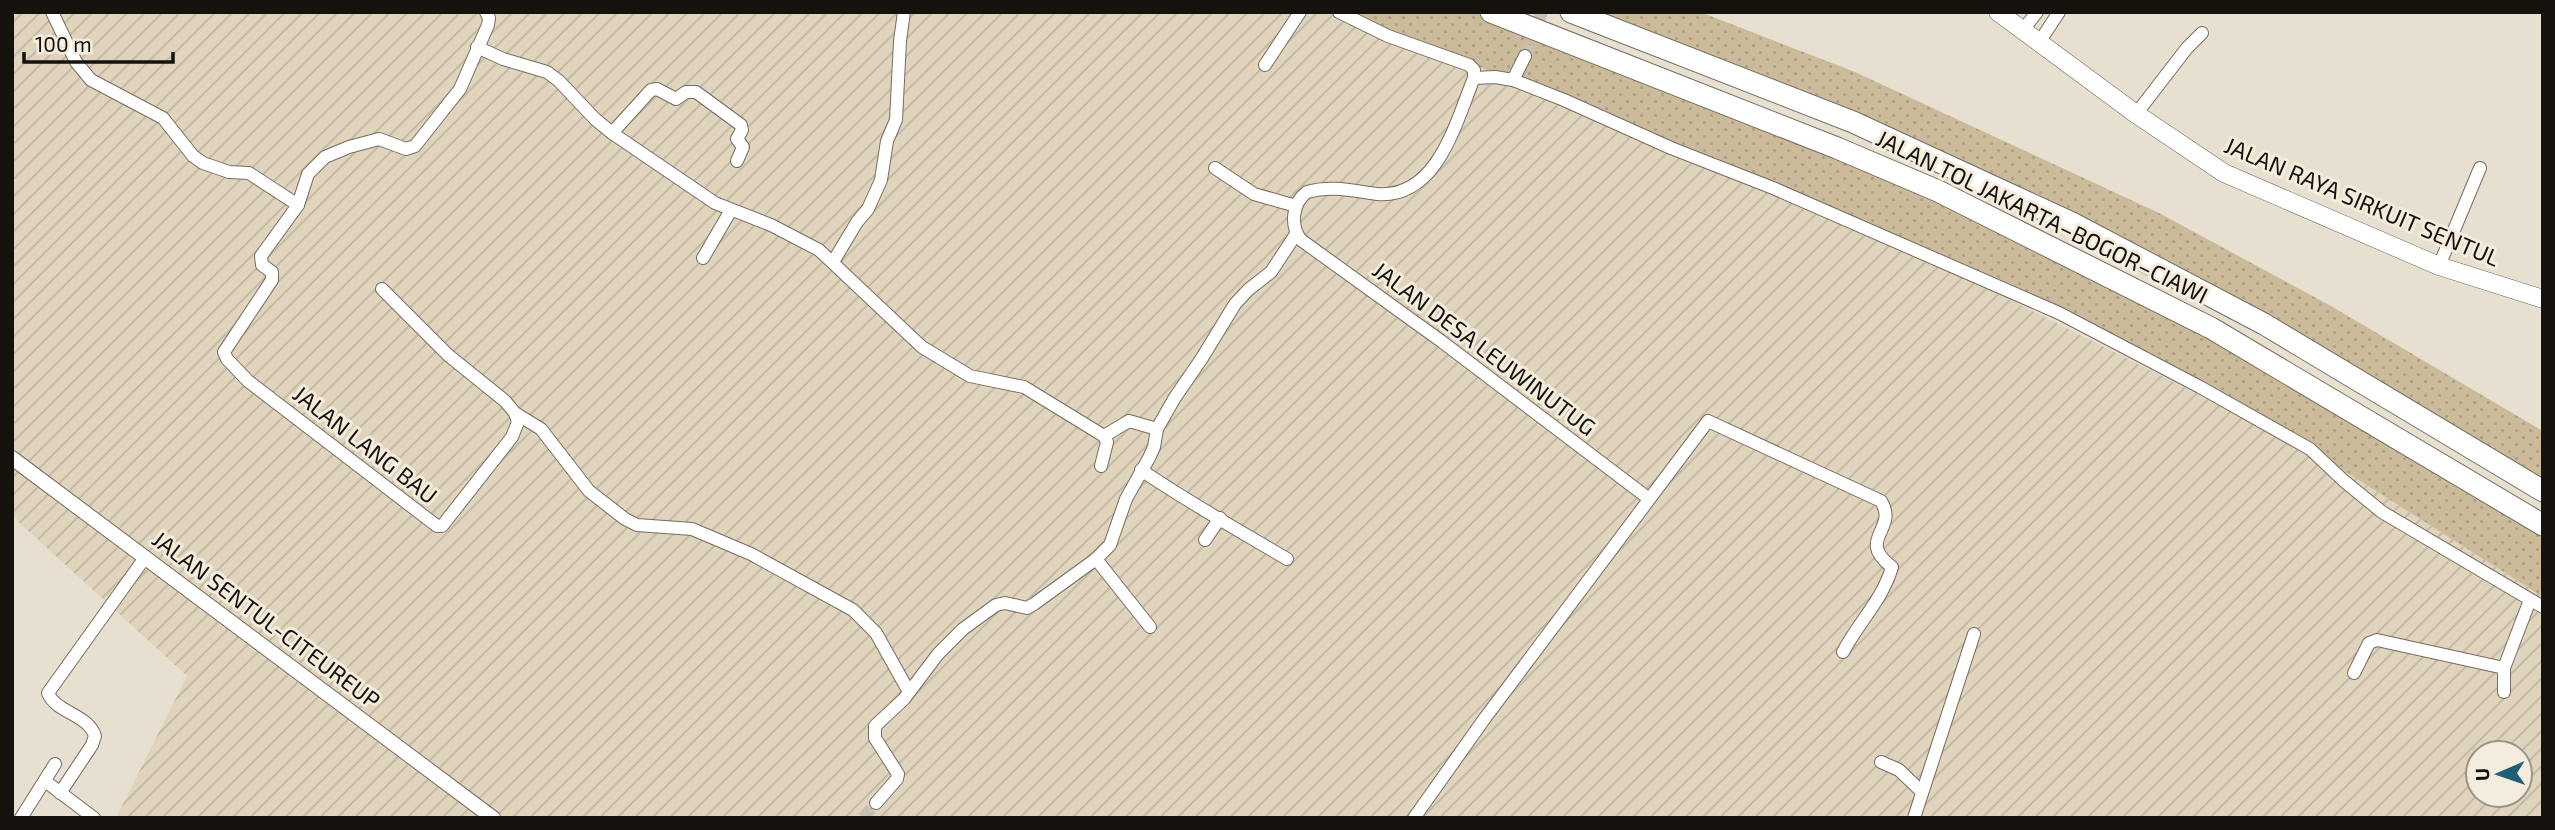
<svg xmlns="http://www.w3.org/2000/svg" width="2555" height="830" font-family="'Exo 2',sans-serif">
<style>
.industrial{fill:url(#industrial-furrows);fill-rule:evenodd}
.grass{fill:url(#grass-dots)}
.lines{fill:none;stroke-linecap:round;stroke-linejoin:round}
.minor-tunnel{stroke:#c8c0b2;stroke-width:12;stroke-dasharray:12 6;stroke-linecap:butt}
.minor-casing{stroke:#746d5f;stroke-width:14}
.tertiary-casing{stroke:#746d5f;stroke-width:16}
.primary-casing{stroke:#746d5f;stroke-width:19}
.motorway-casing{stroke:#746d5f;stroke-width:23}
.minor{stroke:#fff;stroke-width:12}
.tertiary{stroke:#fff;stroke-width:14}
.primary{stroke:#fff;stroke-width:18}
.motorway{stroke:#fff;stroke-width:21}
.labels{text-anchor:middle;stroke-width:6;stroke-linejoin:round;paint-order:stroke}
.street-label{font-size:23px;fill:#15120d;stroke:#f4ecdc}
</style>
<defs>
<pattern id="industrial-furrows" width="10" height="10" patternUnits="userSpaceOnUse" patternTransform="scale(1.75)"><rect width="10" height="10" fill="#e0d4bd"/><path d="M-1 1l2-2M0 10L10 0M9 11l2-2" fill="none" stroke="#bfb5a1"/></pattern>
<pattern id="grass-dots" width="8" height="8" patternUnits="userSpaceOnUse" patternTransform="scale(1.75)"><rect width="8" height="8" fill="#cbbb9b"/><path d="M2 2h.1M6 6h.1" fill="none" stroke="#ada084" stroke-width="1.8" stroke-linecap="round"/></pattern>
</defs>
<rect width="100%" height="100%" fill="#e7dfcf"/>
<path class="industrial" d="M12 12H1334L1480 64 1905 247 2321 456 2543 597V818H116L187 676 12 516ZM2478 753H2520V795H2478Z"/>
<g class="grass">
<path d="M1340 12H1491L2000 221 2543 525V597L2310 449 2049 308 1564 100Z"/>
<path d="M1571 12H1700L1855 72 2159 213 2331 306 2543 431V491L2115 245Z"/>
</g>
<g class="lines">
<g class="minor-tunnel">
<path d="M1525 56 1542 12"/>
<path d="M863 818 876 803"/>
</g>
<g class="minor-casing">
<g id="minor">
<path d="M52 12 76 62 91 80 163 118 193 156 203 163 229 172 249 173 298 205"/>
<path d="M1339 12 1388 36 1469 65 1474 70V78C1456 121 1438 199 1377 194 1353 191 1332 185 1307 192 1292 203 1290 226 1301 240L1441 341 1648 498"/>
<path d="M2023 30 2037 12"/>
<path d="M2040 41 2059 12"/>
<path d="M477 47 503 59 547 72 559 81 595 119 612 133 715 203 771 225 819 250 922 347 970 376 1024 387 1104 436 1107 442 1101 466"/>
<path d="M1265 65 1300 12"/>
<path d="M1474 78 1495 77 1513 80 1525 56"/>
<path d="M1513 80 1564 100 1671 148 1773 188 2059 313 2200 387 2310 449 2344 481 2382 512 2543 607"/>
<path d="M2136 114 2187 48 2202 33"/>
<path d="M612 133 651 90 657 89 676 99 686 92H696L741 125 742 130 737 139 743 147 737 161"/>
<path d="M1215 168 1254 194 1296 206"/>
<path d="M703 258 731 210"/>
<path d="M833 262 857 222 868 209 881 180 887 141 896 120 900 41 904 12"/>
<path d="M2439 266 2480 168"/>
<path d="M382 289 448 355 505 401 515 413 518 422 512 437 442 526H437L248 381 227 359 224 352 272 280V272L262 265 261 256 298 205 308 174 325 157 349 147 379 139 406 149 415 146 460 89 488 25 489 18 486 12"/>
<path d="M515 413 541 429 589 491 625 519 637 525 692 529 751 554 853 610 876 633 909 692"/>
<path d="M1104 436 1129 421 1157 429"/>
<path d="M1141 470C1188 502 1238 530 1287 559"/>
<path d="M1205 540 1220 518"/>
<path d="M1096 559 1150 627"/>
<path d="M2354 673 2369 643 2377 640 2504 668 2530 600"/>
<path d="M2504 692V668"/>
<path d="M1881 762 1899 770 1922 792"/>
<path d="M45 781 94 818"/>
<path d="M60 793 92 745 95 736C88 714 56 713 48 693L144 559"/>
<path d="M876 803 897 779 898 774 875 738V726L904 699 938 654 963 629 996 605 1005 603 1027 608 1034 604 1096 559 1110 545 1126 499 1149 458 1154 447 1157 429 1174 399 1202 358 1235 304 1248 290 1271 272 1296 234"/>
<path d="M21 818 55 764"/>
<path d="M1414 818 1485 718 1708 421 1881 501C1899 530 1855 539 1892 567 1883 599 1858 623 1843 652"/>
<path d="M1914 818 1974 634"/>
</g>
</g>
<g class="tertiary-casing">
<path id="tertiary" d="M12 458 493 818"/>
</g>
<g class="primary-casing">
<path id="primary" d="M1998 12 2136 114 2224 173 2439 266 2543 299"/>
</g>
<g class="motorway-casing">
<g id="motorway">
<path d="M1491 12 1837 148 1938 191 2211 328 2543 525"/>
<path d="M1571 12 1853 122 2072 223 2264 324 2543 491"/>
</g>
</g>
<use href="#minor" class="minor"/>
<use href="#tertiary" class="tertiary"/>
<use href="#primary" class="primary"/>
<use href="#motorway" class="motorway"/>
</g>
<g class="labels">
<g class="street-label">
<text transform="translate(2362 202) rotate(23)" y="8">JALAN RAYA SIRKUIT SENTUL</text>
<text transform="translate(2042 217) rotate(26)" y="8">JALAN TOL JAKARTA–BOGOR–CIAWI</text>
<text transform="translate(1484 349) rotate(37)" y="8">JALAN DESA LEUWINUTUG</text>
<text transform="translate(365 445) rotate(38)" y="8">JALAN LANG BAU</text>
<text transform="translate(266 620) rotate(37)" y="8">JALAN SENTUL-CITEUREUP</text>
</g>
</g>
<rect width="2555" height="830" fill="none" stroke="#15120d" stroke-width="28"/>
<g transform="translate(2499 774) rotate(268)"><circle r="33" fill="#f4ecdc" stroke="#9b9589" stroke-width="2"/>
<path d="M0-5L12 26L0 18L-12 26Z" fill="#1f5f74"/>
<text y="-10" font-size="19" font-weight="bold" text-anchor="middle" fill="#15120d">U</text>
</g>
<path d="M24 52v10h149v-10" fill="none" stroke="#15120d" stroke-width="3.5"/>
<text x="35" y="52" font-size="21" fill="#15120d" stroke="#f4ecdc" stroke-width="5" paint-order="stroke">100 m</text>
</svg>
